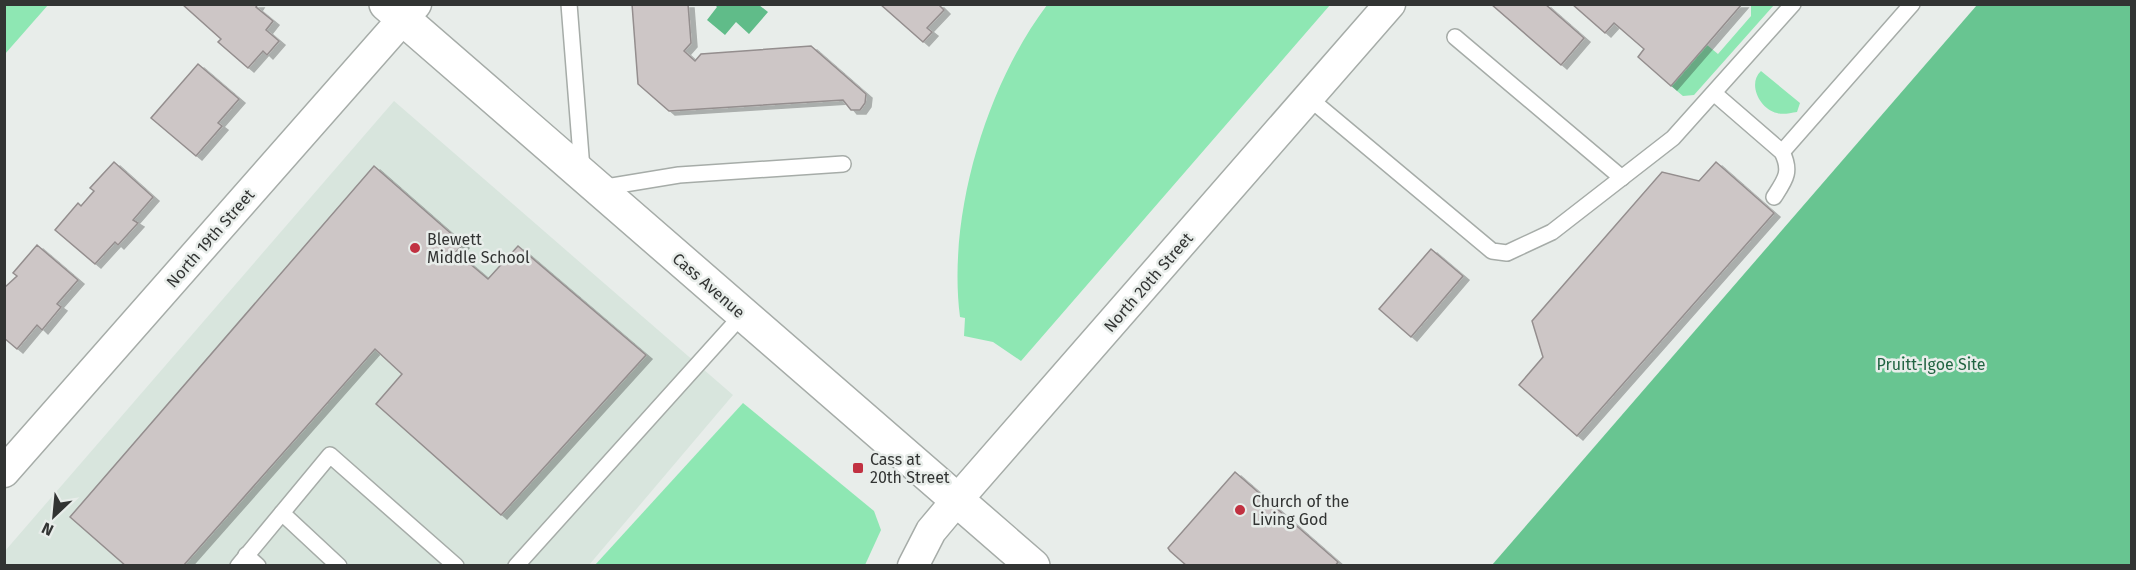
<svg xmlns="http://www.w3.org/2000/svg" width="2136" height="570" font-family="'Fira Sans',sans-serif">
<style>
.built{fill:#d8e5dd}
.green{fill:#8ee7b3}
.forest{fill:#68c591}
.water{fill:#60bc89}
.building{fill:#cdc6c6;stroke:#948e8e;stroke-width:1.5;filter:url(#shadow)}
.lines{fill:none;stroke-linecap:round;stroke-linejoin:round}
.service-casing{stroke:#a6aca8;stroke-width:18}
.minor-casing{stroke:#a6aca8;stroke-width:33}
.secondary-casing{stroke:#a6aca8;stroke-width:36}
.service{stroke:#fff;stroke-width:15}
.minor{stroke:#fff;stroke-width:30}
.secondary{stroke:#fff;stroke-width:33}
.poi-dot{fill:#c13141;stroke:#e8edea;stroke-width:2}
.labels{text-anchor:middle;stroke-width:5;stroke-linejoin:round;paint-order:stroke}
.street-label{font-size:16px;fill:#323433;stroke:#e8edea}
.poi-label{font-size:16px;fill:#323433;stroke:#e8edea;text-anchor:start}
.park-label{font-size:16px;fill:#216442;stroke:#e8edea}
</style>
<defs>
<filter id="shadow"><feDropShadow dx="6" dy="4" stdDeviation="0" flood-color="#0004"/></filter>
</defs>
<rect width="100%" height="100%" fill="#e8edea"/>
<path class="built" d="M394 101 733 395 589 565 5 566V551Z"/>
<g class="green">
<path d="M5 4 48 5 5 54 4 5Z"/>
<path d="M1047 5H1330L1021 361 993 342 964 336 965 318 960 317C947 216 986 86 1047 5Z"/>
<path d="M1751 5H1774L1694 95 1683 96 1671 86 1707 45 1718 54 1751 16Z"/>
<path d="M1761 71 1800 103 1797 112C1790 113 1783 115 1777 113 1760 109 1747 84 1761 71Z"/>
<path d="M743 403 874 511 881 530 865 565H595Z"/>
</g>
<path class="forest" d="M1977 5H2131V565H1492Z"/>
<path class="water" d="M715 5H759L768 12 749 34 736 22 725 35 707 20 717 7Z"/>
<g class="building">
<path d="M182 4H258L256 7 273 21 266 30 279 41 267 55 263 51 248 68 218 42 221 39Z"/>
<path d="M632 4H688L691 43 684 51 695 61 701 54 811 46 866 94 865 103 860 110H851L843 100 669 111 638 84Z"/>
<path d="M880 4H938L944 10 927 28 932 32 923 42Z"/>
<path d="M1491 4H1545L1584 38 1561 65Z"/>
<path d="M1572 4H1742L1671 86 1638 57 1644 49 1614 23 1605 33Z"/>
<path d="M198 64 239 99 218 123 222 126 196 156 151 118Z"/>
<path d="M114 162 153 197 133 220 138 223 118 245 115 242 95 264 55 230 78 203 81 206 94 191 90 188Z"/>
<path d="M1716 162 1774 213 1577 436 1519 385 1543 357 1532 321 1662 172 1699 181Z"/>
<path d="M374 166 463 244 456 252 488 279 518 246 646 355 501 515 376 404 402 374 375 349 183 566H126L70 517Z"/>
<path d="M37 245 78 280 57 304 61 307 42 330 37 325 17 349 4 338V288L17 276 13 273Z"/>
<path d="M1431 249 1463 276 1411 337 1379 309Z"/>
<path d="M1235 472 1338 562 1335 566H1187L1170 551 1168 548Z"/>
</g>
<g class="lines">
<g class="service-casing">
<g id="service">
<path d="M569 4 582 169"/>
<path d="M1455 37 1622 178"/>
<path d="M1715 94 1782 152C1792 172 1785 180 1774 197"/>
<path d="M1309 98 1492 251 1507 253 1552 232 1673 138 1793 4"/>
<path d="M1782 152 1912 4"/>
<path d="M600 188 679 175 843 164"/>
<path d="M282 513 339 566"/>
<path d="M246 555 258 566"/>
<path d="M238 566 330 455 456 566"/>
<path d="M516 566 743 314"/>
</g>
</g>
<g class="minor-casing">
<g id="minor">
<path d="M4 472 416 4"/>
<path d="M913 566 931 531 957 500 1390 4"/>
</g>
</g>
<g class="secondary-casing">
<path id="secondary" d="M386 4 1033 566"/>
</g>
<use href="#service" class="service"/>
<use href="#minor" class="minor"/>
<use href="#secondary" class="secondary"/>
</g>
<g class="poi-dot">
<circle cx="415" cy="248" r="6"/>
<rect x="852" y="462" width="12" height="12" rx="3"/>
<circle cx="1240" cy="510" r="6"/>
</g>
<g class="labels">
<g class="street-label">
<text transform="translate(210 238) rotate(-49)" y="6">North 19th Street</text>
<text transform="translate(1148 282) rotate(-49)" y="6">North 20th Street</text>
<text transform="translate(709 285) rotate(41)" y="6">Cass Avenue</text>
</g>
<g class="poi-label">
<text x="427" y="245">Blewett<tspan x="427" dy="18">Middle School</tspan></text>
<text x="870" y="465">Cass at<tspan x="870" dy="18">20th Street</tspan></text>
<text x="1252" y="507">Church of the<tspan x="1252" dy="18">Living God</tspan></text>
</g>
<g class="park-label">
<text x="1931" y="370">Pruitt-Igoe Site</text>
</g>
</g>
<rect width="2136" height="570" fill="none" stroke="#323433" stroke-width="12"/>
<g transform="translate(54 516) rotate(206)" stroke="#e8edea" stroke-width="4.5" paint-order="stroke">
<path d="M0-4.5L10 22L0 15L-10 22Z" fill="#323433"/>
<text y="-9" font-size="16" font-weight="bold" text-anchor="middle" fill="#323433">N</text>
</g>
</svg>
